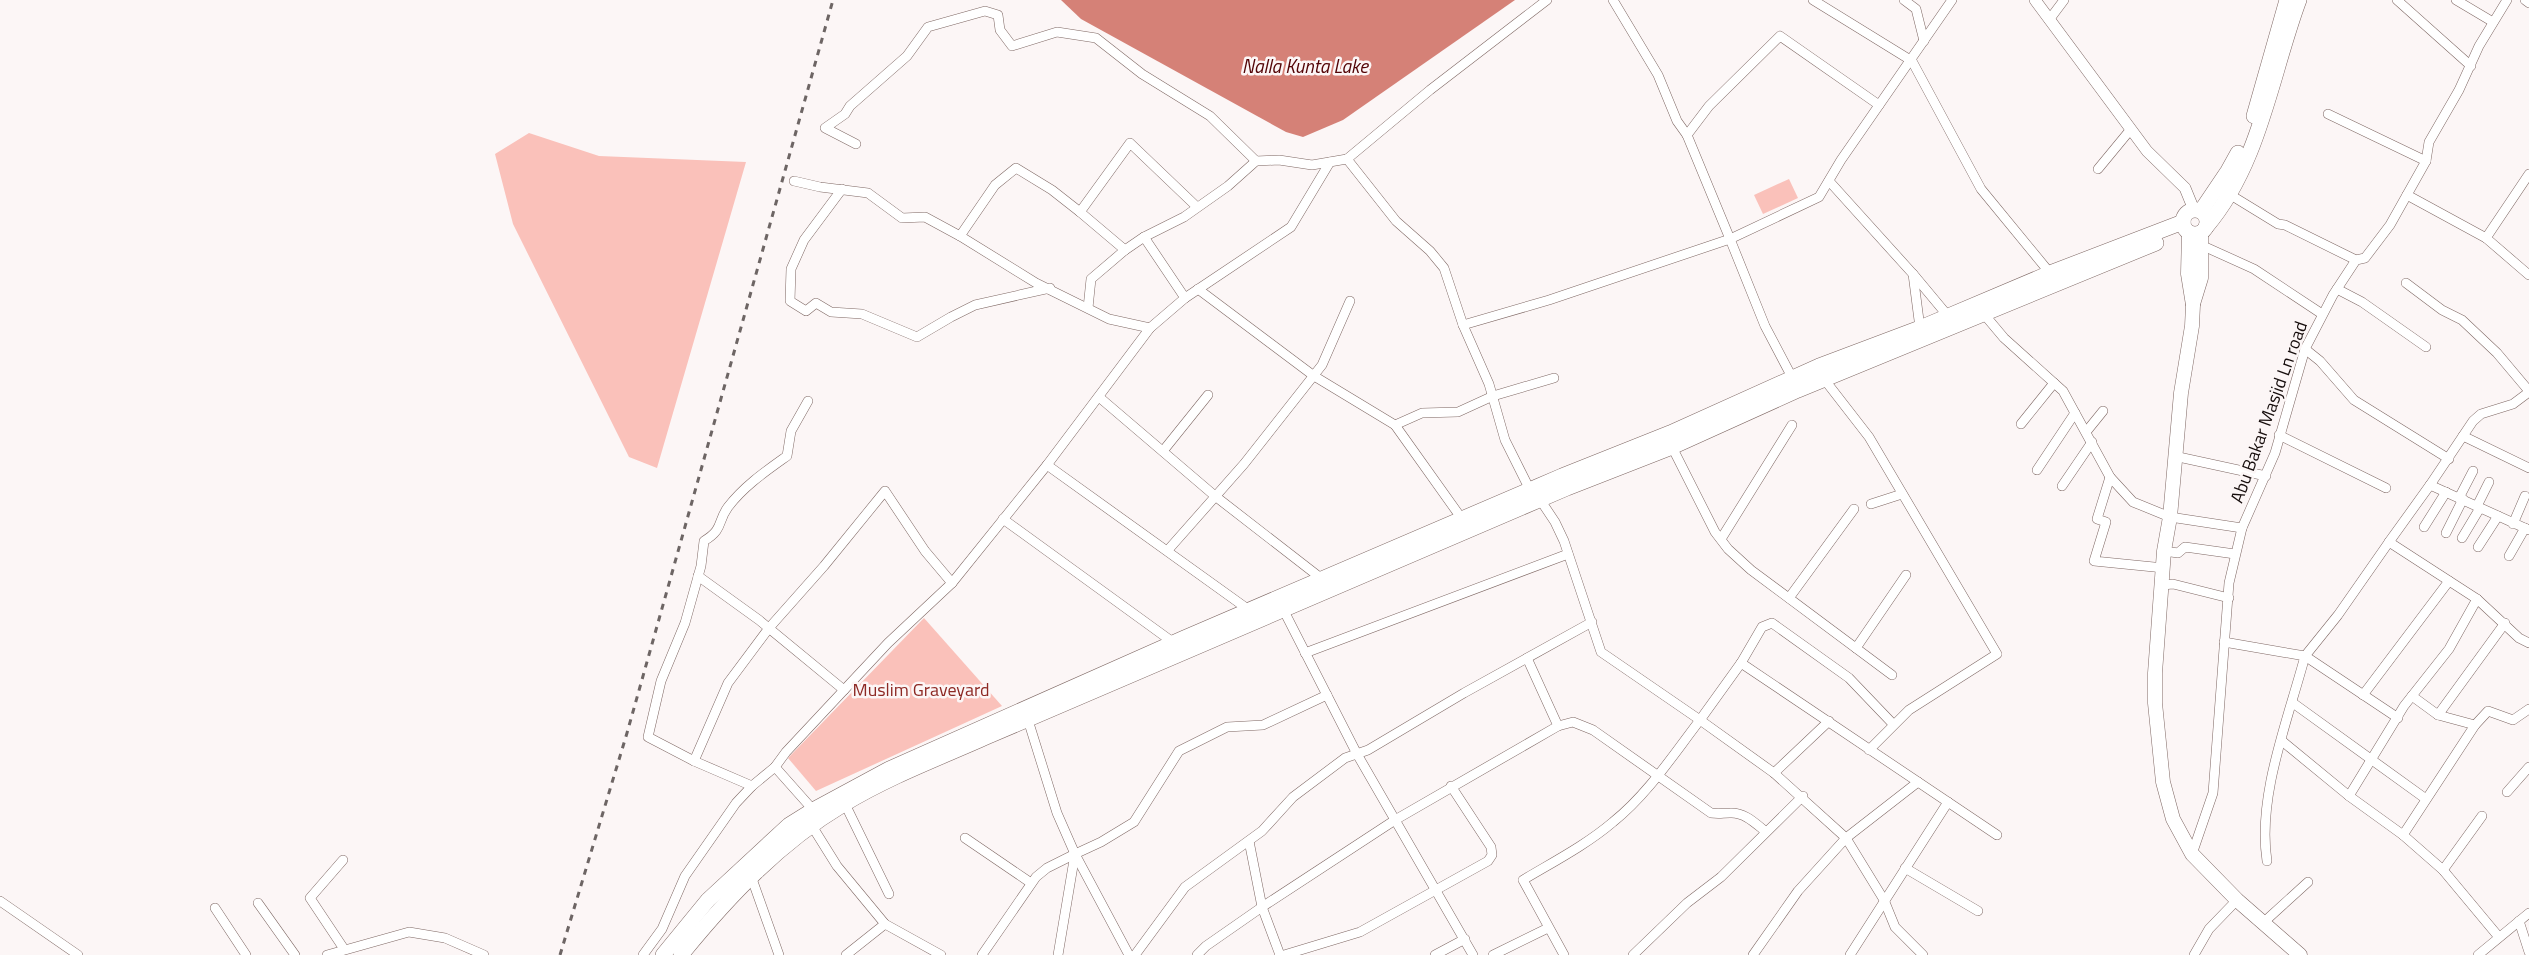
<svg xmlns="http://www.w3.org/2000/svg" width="2529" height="955" font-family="'Titillium Web',sans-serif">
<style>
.green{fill:#fac1ba}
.water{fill:#d58177}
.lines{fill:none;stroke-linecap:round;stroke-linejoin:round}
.minor-casing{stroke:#7f6864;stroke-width:10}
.tertiary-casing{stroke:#7f6864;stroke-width:12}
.primary-casing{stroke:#7f6864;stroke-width:15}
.trunk-casing{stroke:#7f6864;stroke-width:16}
.minor{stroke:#fff;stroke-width:9}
.tertiary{stroke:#fff;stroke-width:11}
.primary{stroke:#fff;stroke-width:14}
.trunk{stroke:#fff;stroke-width:15}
.rail{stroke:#6d6564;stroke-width:3;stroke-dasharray:6 6;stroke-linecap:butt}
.labels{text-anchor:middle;stroke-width:5;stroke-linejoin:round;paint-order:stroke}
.street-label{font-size:18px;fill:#160d0c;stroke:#fcf6f6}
.park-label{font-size:18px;fill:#8d2924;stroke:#fcf6f6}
.water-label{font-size:19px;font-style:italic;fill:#530406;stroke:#fcf6f6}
</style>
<rect width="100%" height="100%" fill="#fcf6f6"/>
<g class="green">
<path d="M529 133 599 156 746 162 657 468 629 457 513 224 495 154Z"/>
<path d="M1789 179 1798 198 1763 214 1754 195Z"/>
<path d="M924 618 1002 706 816 791 788 758Z"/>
</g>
<path class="water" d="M1061 0H1515L1343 120 1303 137 1286 132 1081 19Z"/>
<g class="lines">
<g class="minor-casing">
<g id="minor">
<path d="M1613 0 1658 75 1677 121 1687 135 1709 106 1780 36 1879 105"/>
<path d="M1813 0 1912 61 1981 189 2050 273"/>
<path d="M1904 0 1916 9 1924 41"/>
<path d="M2397 0 2471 66"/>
<path d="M2456 0 2493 22"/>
<path d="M2525 0 2529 3"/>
<path d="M2049 20 2064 0"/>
<path d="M2328 114 2426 161"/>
<path d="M856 144 825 128 845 114 850 106 907 56 928 27 985 11 998 15 1000 30 1012 46 1057 32 1096 38 1142 74 1210 116 1256 161"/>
<path d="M2098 169 2131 129"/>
<path d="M794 181 820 187 868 193 902 218 925 217 960 236 1036 283 1109 319 1150 328"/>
<path d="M1829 181 1913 274 1920 328"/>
<path d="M842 189 804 240 791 269 790 301 806 311 816 303 831 312 862 314 917 337 951 317 975 305 1050 288"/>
<path d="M2229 194 2278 224 2285 225 2356 260"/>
<path d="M2407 195 2486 238 2529 174"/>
<path d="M1080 212 1125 250 1144 237"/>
<path d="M960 236 995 185 1016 168 1052 190 1080 212 1130 143 1197 207"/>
<path d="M2486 238 2529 275"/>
<path d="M2201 245 2254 269 2322 314"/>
<path d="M1913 274 1948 316"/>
<path d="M2406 283 2442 310 2462 320 2497 353 2529 391"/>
<path d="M1198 289 1314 376 1395 425 1462 519"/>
<path d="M2337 289 2362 302 2426 347"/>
<path d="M1185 298 1144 237 1184 217 1228 186 1256 161 1279 160 1312 165 1347 159"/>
<path d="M1088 308 1091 279 1125 250"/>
<path d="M1983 313 2004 338 2063 391 2110 477 2133 502 2170 517 2242 528"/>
<path d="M1463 325 1549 300 1730 239 1687 135"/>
<path d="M2305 349 2320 361 2354 400 2449 459"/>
<path d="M1824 379 1869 437 1997 654 1909 710 1869 750"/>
<path d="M1794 381 1765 326 1730 239 1819 197 1841 160 1952 0"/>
<path d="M1099 397 1215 496 1322 579"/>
<path d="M2021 424 2054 383"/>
<path d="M1395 425 1422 413 1458 412 1493 396 1554 378"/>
<path d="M2086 432 2103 411"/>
<path d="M2279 435 2386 488"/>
<path d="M2463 436 2529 468"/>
<path d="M1672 447 1715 532 1728 549 1751 570 1892 675"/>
<path d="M1163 451 1208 395"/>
<path d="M2174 456 2266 476"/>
<path d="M1047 465 1249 610"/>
<path d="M2037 470 2075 413"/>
<path d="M2110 477 2097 519 2106 522 2094 561 2164 568"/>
<path d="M2430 485 2473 421 2481 414 2513 404 2529 392"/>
<path d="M2062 486 2092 442"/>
<path d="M1530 490 1505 440 1489 384 1463 325 1444 268 1430 251 1396 221 1347 159 1430 90 1547 0"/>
<path d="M2459 498 2473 471"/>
<path d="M1541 501 1555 522 1564 541 1601 652 1700 720 1741 663 1997 835"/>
<path d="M1871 504 1902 494"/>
<path d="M2477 506 2489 482"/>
<path d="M1003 519 1174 643"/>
<path d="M2513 524 2525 496"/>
<path d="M2424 527 2446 492"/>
<path d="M2446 533 2463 499"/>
<path d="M2462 538 2480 508"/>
<path d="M1721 539 1792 425"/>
<path d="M2389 542 2430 485 2529 530"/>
<path d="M2478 547 2498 516"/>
<path d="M1168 550 1244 464 1322 365 1350 301"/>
<path d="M2164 551 2178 553 2185 547 2235 554"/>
<path d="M2509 556 2525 528"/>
<path d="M698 576 759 620 844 690"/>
<path d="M2162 585 2173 584 2229 598"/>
<path d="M1789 598 1854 509"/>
<path d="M1284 611 1357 754 1473 955"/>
<path d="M2224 642 2305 656C2288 720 2257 796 2267 861"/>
<path d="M1856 648 1906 575"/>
<path d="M1305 653 1568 554"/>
<path d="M1741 663 1762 627 1772 623 1849 678 1893 724"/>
<path d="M2363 695 2449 581"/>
<path d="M2412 696 2438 715"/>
<path d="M2293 703 2426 799"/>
<path d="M2398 718 2305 656 2338 615 2389 542 2477 599"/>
<path d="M1028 720 1057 813 1075 854 1058 955"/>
<path d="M2475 725 2438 715 2505 623"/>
<path d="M1558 726 1573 722 1593 730 1711 813C1719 814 1723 813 1730 813 1744 812 1755 823 1765 831"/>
<path d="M2282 741 2349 796"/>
<path d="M694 761 728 683 769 628 824 566 885 491 925 551 952 583"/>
<path d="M775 767 815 812"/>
<path d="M1774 773 1829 721"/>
<path d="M752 786 694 761 648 737 661 681 685 623 701 566 704 541C724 529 717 522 728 507 744 486 766 471 787 456L791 431 808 401"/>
<path d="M2507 792 2529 767"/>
<path d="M845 804 889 894"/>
<path d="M812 826 837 866 885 924 941 955"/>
<path d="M2403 835 2349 796 2404 706 2449 649 2477 599 2519 638 2529 643"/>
<path d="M965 838 1031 883"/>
<path d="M1249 841 1262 907 1280 955"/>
<path d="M2192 854 2213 793 2229 583 2242 528 2275 453 2305 349 2333 295 2356 260 2365 258 2390 225 2426 161 2429 142 2459 90 2479 46 2507 0"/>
<path d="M343 860 310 898 344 949"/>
<path d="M1905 868 1978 911"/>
<path d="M2443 870 2482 816"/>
<path d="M751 876 779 955"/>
<path d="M0 901 78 955"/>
<path d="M258 903 295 955"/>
<path d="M215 908 246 955"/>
<path d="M2519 921 2529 952"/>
<path d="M2264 922 2308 882"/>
<path d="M2498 936 2443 870 2403 835 2475 725 2488 711 2513 720 2529 709"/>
<path d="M327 955 409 932 445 938 484 955"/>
<path d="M643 955 662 929 685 876 736 803 752 786 775 767 786 752 888 643 952 583 1047 465 1150 328 1185 298 1291 227 1330 162"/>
<path d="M846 955 885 924"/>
<path d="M982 955 1036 877 1047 868 1075 854"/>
<path d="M1129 955 1075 854 1101 842 1134 822 1179 751 1227 727 1263 725 1327 695"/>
<path d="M1135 955 1185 887 1262 831 1293 797 1345 758 1368 750 1464 693 1592 622"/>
<path d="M1197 955 1206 946 1262 907 1395 820 1558 726 1527 658"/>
<path d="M1284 955 1360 932 1488 861 1492 855 1491 847 1451 786"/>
<path d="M1435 955 1465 939"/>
<path d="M1493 955 1548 928"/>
<path d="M1564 955 1523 880C1553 862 1586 845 1613 822 1648 794 1673 755 1700 720L1774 773 1846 838 1918 782"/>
<path d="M1633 955 1687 903 1721 877 1803 796"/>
<path d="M1753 955 1798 891 1846 838 1884 900 1895 927 1923 955"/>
<path d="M1850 955 1948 802"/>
<path d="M2194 955 2209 929 2237 900"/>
<path d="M2478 955 2529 913"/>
</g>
</g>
<g class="tertiary-casing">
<path id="tertiary" d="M2035 0 2147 151 2185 188 2194 210"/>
</g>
<g class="primary-casing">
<g id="primary">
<path d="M2189 232 2188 274 2193 305 2192 326 2181 393 2170 517 2164 551 2155 673V703L2163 782 2173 819 2192 854 2237 900 2300 955"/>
<path d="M2193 304 2201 278V232"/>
</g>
</g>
<g class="trunk-casing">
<g id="trunk">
<path d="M2254 116 2287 0"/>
<circle cx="2195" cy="222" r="12"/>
<path d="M2201 211 2228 171 2238 153"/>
<path d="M2206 227C2260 164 2271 75 2299 0"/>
<path d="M663 955 708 900 789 825 813 810 889 769 1184 638 1562 476 1670 433 1819 366 1920 328 2050 273 2183 222"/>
<path d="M681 955C728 897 779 843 844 804 890 776 942 757 991 735L1567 488 1672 447 1798 390 2156 243"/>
</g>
</g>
<use href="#minor" class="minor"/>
<use href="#tertiary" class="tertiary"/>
<use href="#primary" class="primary"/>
<use href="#trunk" class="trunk"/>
<path class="rail" d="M560 955 627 733 833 0"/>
</g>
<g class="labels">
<g class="street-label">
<text transform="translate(2269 412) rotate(-70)" y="6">Abu Bakar Masjid Ln road</text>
</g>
<g class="park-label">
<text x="921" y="696">Muslim Graveyard</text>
</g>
<g class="water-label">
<text x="1305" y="73">Nalla Kunta Lake</text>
</g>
</g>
</svg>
